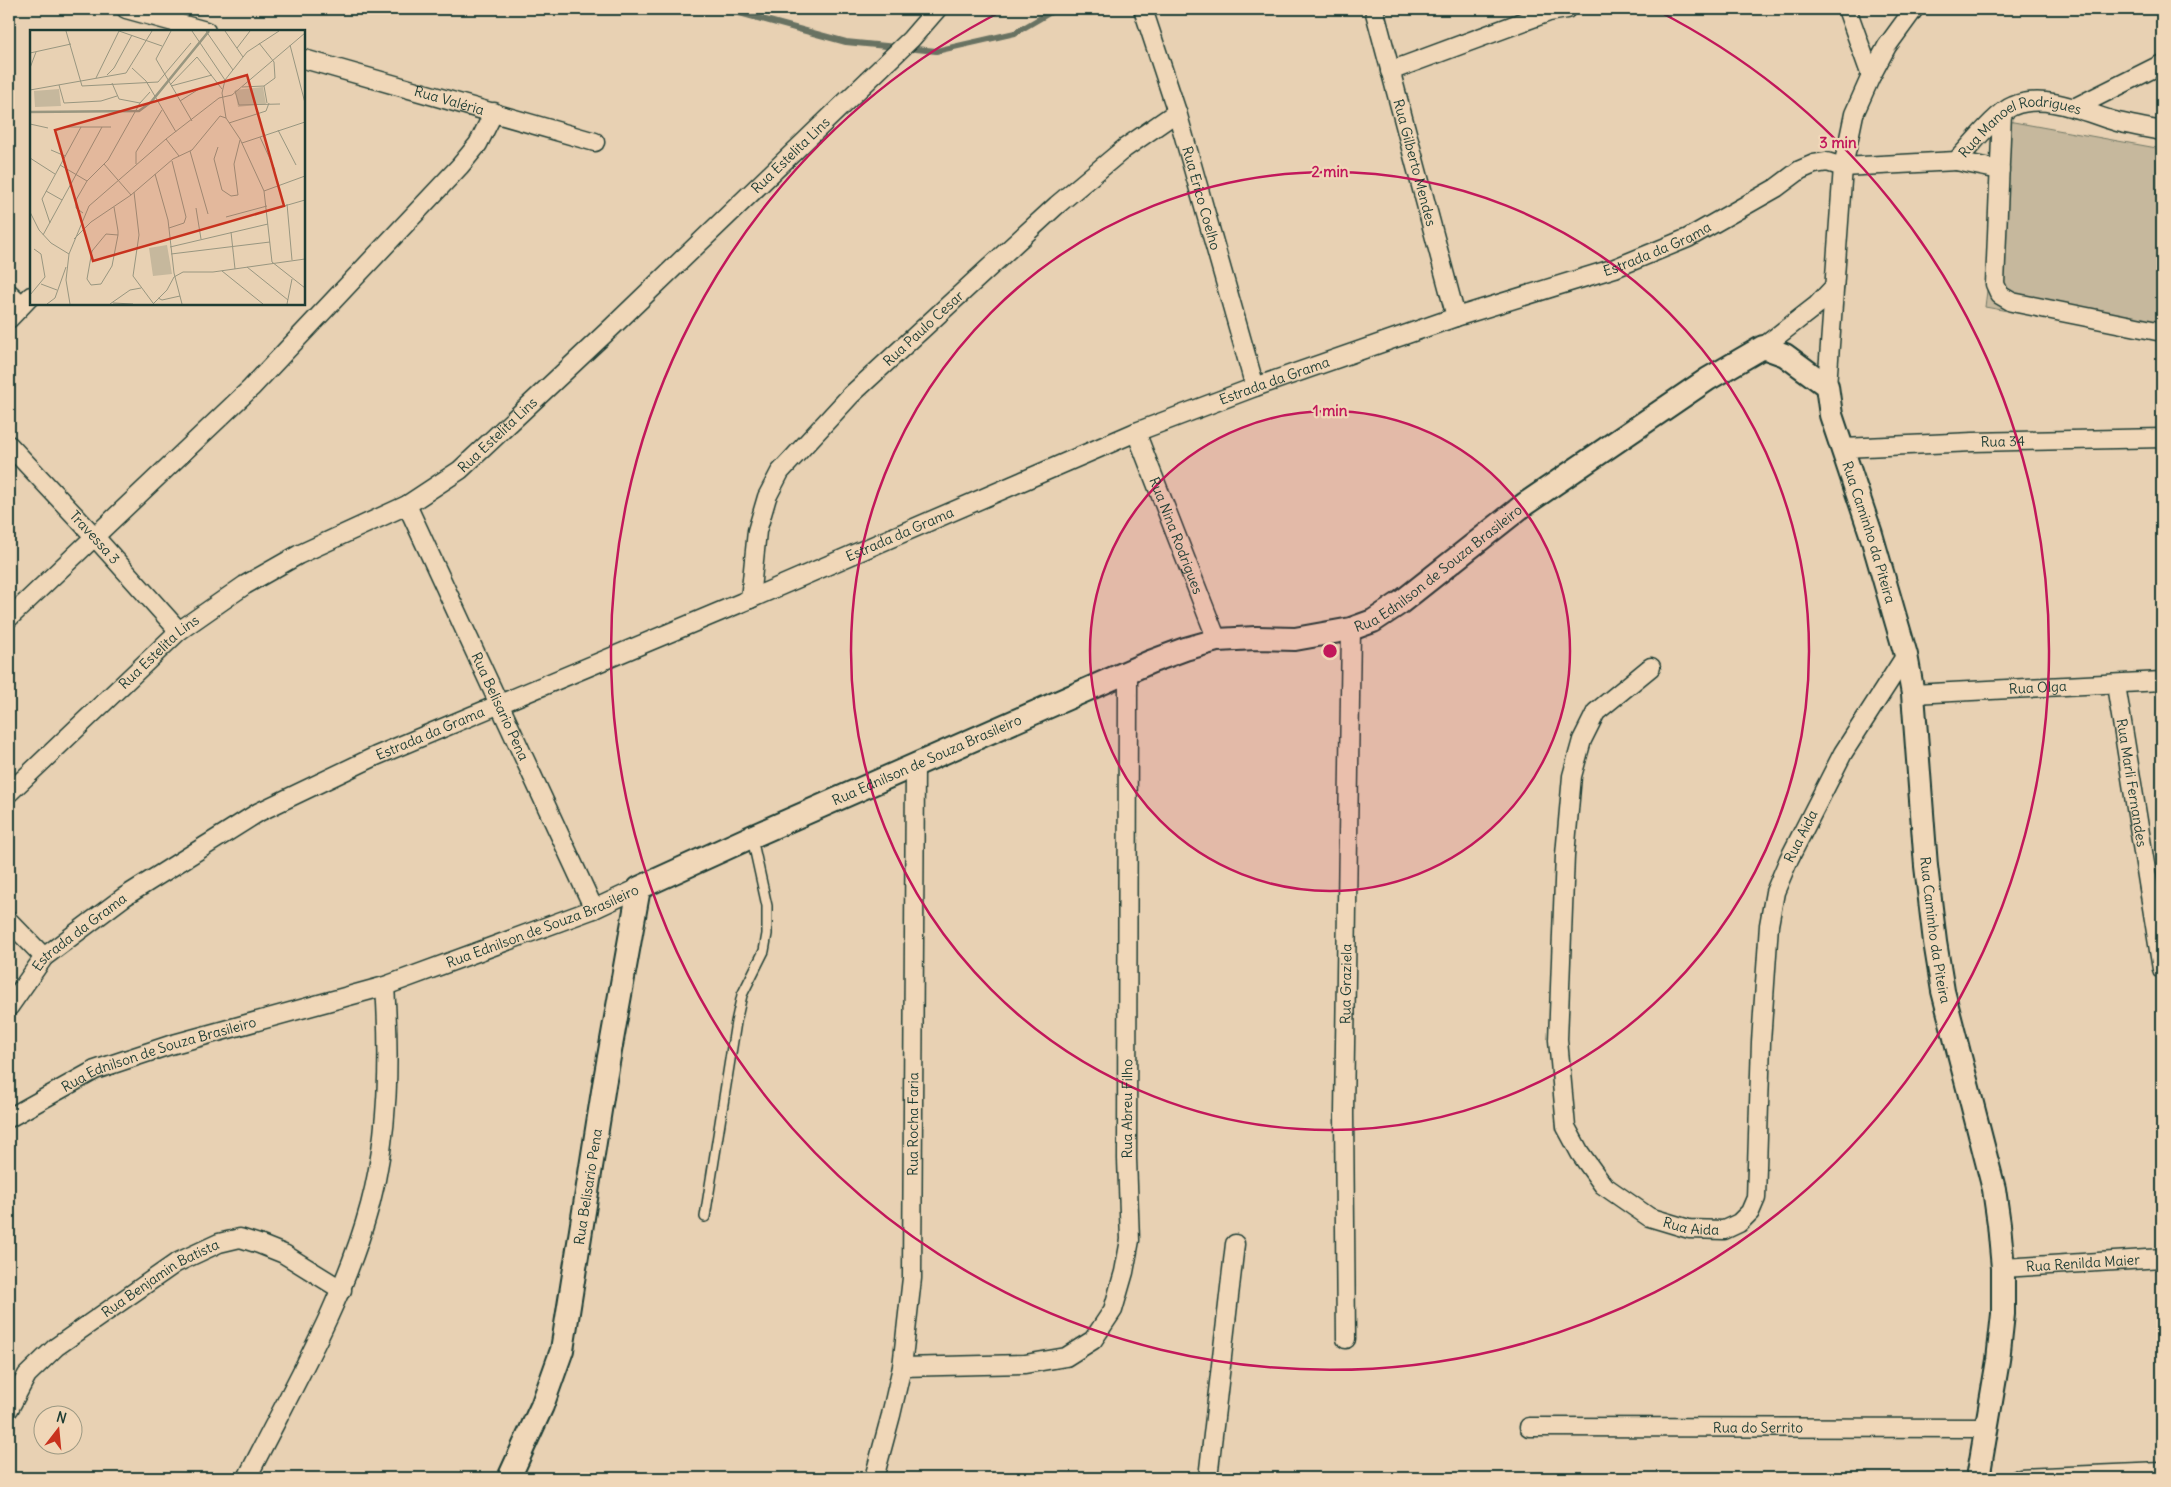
<svg xmlns="http://www.w3.org/2000/svg" width="2171" height="1487" font-family="Delius,sans-serif">
<style>
.green{fill:#c6b89d;stroke:#727a68}
.lines{fill:none;stroke-linecap:round;stroke-linejoin:round}
.stream{stroke:#687262;stroke-width:6}
.service-casing{stroke:#1f3d34;stroke-width:12}
.minor-casing{stroke:#1f3d34;stroke-width:21}
.tertiary-casing{stroke:#1f3d34;stroke-width:26}
.service{stroke:#f0d7b8;stroke-width:9}
.minor{stroke:#f0d7b8;stroke-width:18}
.tertiary{stroke:#f0d7b8;stroke-width:22}
.ring{fill:none;stroke:#c2185b;stroke-width:2.5}
.labels{text-anchor:middle;stroke-width:4.5;stroke-linejoin:round;paint-order:stroke}
.street-label{font-size:14px;fill:#1f3d34;stroke:#f0d7b8}
.inset-river{fill:none;stroke:#989680;stroke-width:2.5}
.inset-road{fill:none;stroke:#989680;stroke-width:1}
.view{fill:#c8321e;fill-opacity:0.15;stroke:#c8321e;stroke-width:2.5}
.inset-edge{fill:none;stroke:#1f3d34;stroke-width:2.5}
.centre{fill:#c2185b;stroke:#f0d7b8;stroke-width:2.5}
.ring-label{font-size:15px;text-anchor:middle;font-weight:bold;fill:#c2185b;stroke:#f0d7b8;stroke-width:4.5;stroke-linejoin:round;paint-order:stroke}
</style>
<rect width="100%" height="100%" fill="#e8d1b3"/>
<filter id="ink" filterUnits="userSpaceOnUse"><feTurbulence type="fractalNoise" baseFrequency=".02" numOctaves="2"/><feDisplacementMap in="SourceGraphic" scale="10" xChannelSelector="R" yChannelSelector="G"/><feConvolveMatrix kernelMatrix="1 2 1 2 8 2 1 2 1" color-interpolation-filters="sRGB"/></filter>
<g filter="url(#ink)">
<path class="green" d="M2008 121 2162 149V338L1985 307Z"/>
<g class="lines">
<path class="stream" d="M725 9 846 42 936 51 1015 33 1056 9"/>
<g class="service-casing">
<path id="service" d="M705 1217 736 1022 742 995 764 951 767 934V906L752 838"/>
</g>
<g class="minor-casing">
<g id="minor">
<path d="M126 9 206 31"/>
<path id="s1" d="M1143 9 1177 112 1255 387"/>
<path id="s2" d="M1374 9 1456 317"/>
<path d="M1847 9 1871 76"/>
<path id="s3" d="M304 59 595 142"/>
<path d="M1390 71 1549 12 1567 9"/>
<path d="M2074 108 2162 64"/>
<path d="M2002 113 1995 284 2000 295 2012 302 2162 332"/>
<path d="M1956 161 2000 170"/>
<path d="M9 293 22 305"/>
<path d="M9 319 31 296"/>
<path d="M1763 347 1817 305 1834 287"/>
<path d="M1827 386 1843 167 1854 114 1871 76 1887 46 1914 9"/>
<path id="s4" d="M1136 432 1217 640"/>
<path id="s5" d="M9 445 94 536 179 631"/>
<path id="s6" d="M1844 448 1973 442 2162 438"/>
<path id="s7" d="M407 505 594 909"/>
<path id="s8" d="M750 599 757 531 767 497 780 472 851 395 1057 205 1125 148 1177 112"/>
<path d="M9 618 251 388 460 166 478 144 494 112"/>
<path id="s9" d="M1651 667 1596 712 1582 740 1572 776 1565 855 1558 1040 1566 1127 1580 1153 1603 1185 1649 1217 1689 1229 1724 1230 1739 1223 1750 1212 1756 1198 1761 1042 1769 925 1775 892 1789 859 1843 753 1906 655"/>
<path id="s10" d="M2116 685 2162 969"/>
<path id="s11" d="M1913 694 2162 681"/>
<path id="s12" d="M9 793 179 631 245 585 298 555 407 505 460 470 611 328 911 39 937 9"/>
<path d="M9 921 44 957"/>
<path id="s13" d="M9 1007 44 957 124 897 259 812 376 756 750 599 1136 432 1255 387 1456 317 1615 268 1688 238 1776 188 1800 170 1814 164 1827 162 1843 167 1956 161C1969 148 1997 112 2013 106 2045 93 2084 112 2114 121 2129 125 2146 128 2162 131"/>
<path id="s14" d="M9 1118 95 1070 170 1045 385 986 594 909 639 888"/>
<path id="s15" d="M2003 1268 2162 1258"/>
<path id="s16" d="M1346 1339 1344 1114 1351 629"/>
<path id="s17" d="M902 1367 1025 1364 1066 1357 1093 1340 1113 1310 1124 1272 1130 1240 1127 1159 1128 673"/>
<path id="s18" d="M9 1409 27 1375 56 1347 176 1263 219 1243 240 1238 259 1244 284 1254 342 1290"/>
<path id="s19" d="M1529 1427 1987 1428"/>
<path d="M247 1478C291 1390 344 1302 370 1205 389 1134 390 1059 385 986"/>
<path id="s20" d="M874 1478 891 1415 902 1367 912 1278 915 766"/>
<path d="M1208 1478 1235 1244"/>
<path d="M2019 1478 2162 1472"/>
</g>
</g>
<g class="tertiary-casing">
<g id="tertiary">
<path id="s21" d="M509 1478 542 1406 562 1350 604 1085 639 888 751 837 1150 662 1185 649 1217 640 1256 638 1295 639 1351 629 1373 621 1400 603 1525 504 1708 379 1763 347 1785 355 1827 386 1831 415 1871 534 1906 655 1913 694 1926 866 1935 942 1943 991 1994 1189 1999 1224 2003 1268V1314L1998 1360 1978 1478"/>
</g>
</g>
<use href="#service" class="service"/>
<use href="#minor" class="minor"/>
<use href="#tertiary" class="tertiary"/>
</g>
</g>
<circle cx="1330" cy="651" r="240" fill="#c2185b" fill-opacity=".12"/>
<g class="ring">
<circle cx="1330" cy="651" r="240"/>
<circle cx="1330" cy="651" r="479"/>
<path d="M1656 10A719 719 0 1 1 1004 10"/>
</g>
<g class="labels">
<g class="street-label">
<text dy="5" stroke="none"><textPath href="#s3" startOffset="151">Rua Valéria</textPath></text>
<text dy="5" stroke="none"><textPath href="#s13" startOffset="2230">Rua Manoel Rodrigues</textPath></text>
<text dy="5" stroke="none"><textPath href="#s12" startOffset="1016">Rua Estelita Lins</textPath></text>
<text dy="5" stroke="none"><textPath href="#s2" startOffset="159">Rua Gilberto Mendes</textPath></text>
<text dy="5" stroke="none"><textPath href="#s1" startOffset="198">Rua Erico Coelho</textPath></text>
<text dy="5" stroke="none"><textPath href="#s13" startOffset="1829">Estrada da Grama</textPath></text>
<text dy="5" stroke="none"><textPath href="#s8" startOffset="335">Rua Paulo Cesar</textPath></text>
<text dy="5" stroke="none"><textPath href="#s13" startOffset="1424">Estrada da Grama</textPath></text>
<text dy="5" stroke="none"><textPath href="#s12" startOffset="611">Rua Estelita Lins</textPath></text>
<text dy="5" stroke="none"><textPath href="#s6" startOffset="159">Rua 34</textPath></text>
<text dy="5" stroke="none"><textPath href="#s21" startOffset="2100">Rua Caminho da Piteira</textPath></text>
<text dy="5" stroke="none"><textPath href="#s13" startOffset="1019">Estrada da Grama</textPath></text>
<text dy="5" stroke="none"><textPath href="#s4" startOffset="111">Rua Nina Rodrigues</textPath></text>
<text dy="5" stroke="none"><textPath href="#s5" startOffset="126">Travessa 3</textPath></text>
<text dy="5" stroke="none"><textPath href="#s21" startOffset="1478">Rua Ednilson de Souza Brasileiro</textPath></text>
<text dy="5" stroke="none"><textPath href="#s12" startOffset="206">Rua Estelita Lins</textPath></text>
<text dy="5" stroke="none"><textPath href="#s11" startOffset="125">Rua Olga</textPath></text>
<text dy="5" stroke="none"><textPath href="#s7" startOffset="222">Rua Belisario Pena</textPath></text>
<text dy="5" stroke="none"><textPath href="#s13" startOffset="509">Estrada da Grama</textPath></text>
<text dy="5" stroke="none"><textPath href="#s21" startOffset="922">Rua Ednilson de Souza Brasileiro</textPath></text>
<text dy="5" stroke="none"><textPath href="#s10" startOffset="99">Rua Marli Fernandes</textPath></text>
<text dy="5" stroke="none"><textPath href="#s9" startOffset="1109">Rua Aida</textPath></text>
<text dy="5" stroke="none"><textPath href="#s14" startOffset="569">Rua Ednilson de Souza Brasileiro</textPath></text>
<text dy="5" stroke="none"><textPath href="#s21" startOffset="2505">Rua Caminho da Piteira</textPath></text>
<text dy="5" stroke="none"><textPath href="#s13" startOffset="104">Estrada da Grama</textPath></text>
<text dy="5" stroke="none"><textPath href="#s16" startOffset="355">Rua Graziela</textPath></text>
<text dy="5" stroke="none"><textPath href="#s14" startOffset="164">Rua Ednilson de Souza Brasileiro</textPath></text>
<text dy="5" stroke="none"><textPath href="#s17" startOffset="436">Rua Abreu Filho</textPath></text>
<text dy="5" stroke="none"><textPath href="#s20" startOffset="358">Rua Rocha Faria</textPath></text>
<text dy="5" stroke="none"><textPath href="#s21" startOffset="304">Rua Belisario Pena</textPath></text>
<text dy="5" stroke="none"><textPath href="#s9" startOffset="660">Rua Aida</textPath></text>
<text dy="5" stroke="none"><textPath href="#s15" startOffset="80">Rua Renilda Maier</textPath></text>
<text dy="5" stroke="none"><textPath href="#s18" startOffset="204">Rua Benjamin Batista</textPath></text>
<text dy="5" stroke="none"><textPath href="#s19" startOffset="229">Rua do Serrito</textPath></text>
</g>
</g>
<g transform="translate(30 30)">
<rect width="275" height="275" fill="#e8d1b3"/>
<path d="M233 57 236 74 208 77 205 60ZM29 59 31 76 5 77 4 61ZM137 215 142 244 123 246 119 218Z" fill="#c6b89d"/>
<path class="inset-river" d="M0 82 109 81 121 72 179 1"/>
<path class="inset-road" d="M36 1 52 56 128 52 161 13M141 1 126 29 162 91M162 1 195 50M176 1 203 40M195 1 213 27M260 15 275 73M207 18 220 1M0 23 41 14M0 38 6 22M102 38 116 51 146 102M77 45 84 38 102 5M66 48 89 1 132 16M82 53 89 69 110 73M29 55 34 73 71 71 87 66M140 55 167 27 192 59M141 56 182 45M234 56 237 73M212 57 234 56 245 48 244 32 229 13M0 60 96 43 122 1M205 61 209 75 250 74M150 71 169 59M196 88 192 63 195 50 217 22 249 1M199 93 236 81 239 73M0 94 18 98M34 97H81M248 100 266 135M230 107 245 140M136 109 149 126M212 113 275 92M188 117 184 129 192 160 201 166 208 165 204 134 210 110M21 120 35 126M160 121 178 184M0 128 25 144M74 134 101 165M106 134V122L132 80M30 135 57 151M125 144 138 190 144 243 152 274M16 161 32 170M234 161 275 146M104 162 109 205 103 246 123 273M257 174 262 230M84 177 88 201V205L82 236 71 254 61 255 57 249 62 221 76 204 88 205M166 178 171 209M237 181 275 170M0 182 9 200 21 213 39 224M53 183 46 178V170L57 151 78 130 110 73 120 62M196 187 237 176M20 193 12 169 51 97M139 198 154 193 156 187 142 131M201 202 205 239M13 205 72 97M44 209 61 192 101 165 143 129 162 120 190 86 196 88 210 109 234 161 242 232M140 217 238 194M141 224 240 212M242 232 275 258M217 237 258 270M192 241 233 274M11 254 27 260M0 265 15 247 11 224 4 219M128 268 132 270 150 266M83 273 103 274M17 274 25 268 36 237M40 274 36 250 39 224 59 176 136 109 189 68 202 65 275 3M80 274 100 260 111 258M123 274 137 260 144 247 153 242H183L275 229M257 274 262 249"/>
<path class="view" d="M217 45 254 176 63 231 25 100Z"/>
<rect width="275" height="275" class="inset-edge"/>
</g>
<circle cx="1330" cy="651" r="8" class="centre"/>
<g class="ring-label">
<text x="1838" y="148">3 min</text>
<text x="1330" y="177">2 min</text>
<text x="1330" y="416">1 min</text>
</g>
<rect width="2171" height="1487" fill="none" stroke="#f0d7b8" stroke-width="30"/>
<rect x="15" y="15" width="2141" height="1457" fill="none" stroke="#1f3d34" stroke-width="2" filter="url(#ink)"/>
<g transform="translate(58 1430) rotate(16)"><circle r="24" fill="#f0d7b8" stroke="#9c9983"/>
<path d="M0-4L9 19L0 12L-9 19Z" fill="#c8321e"/>
<text y="-8" font-size="14" font-weight="bold" text-anchor="middle" fill="#1f3d34">N</text>
</g>
</svg>
